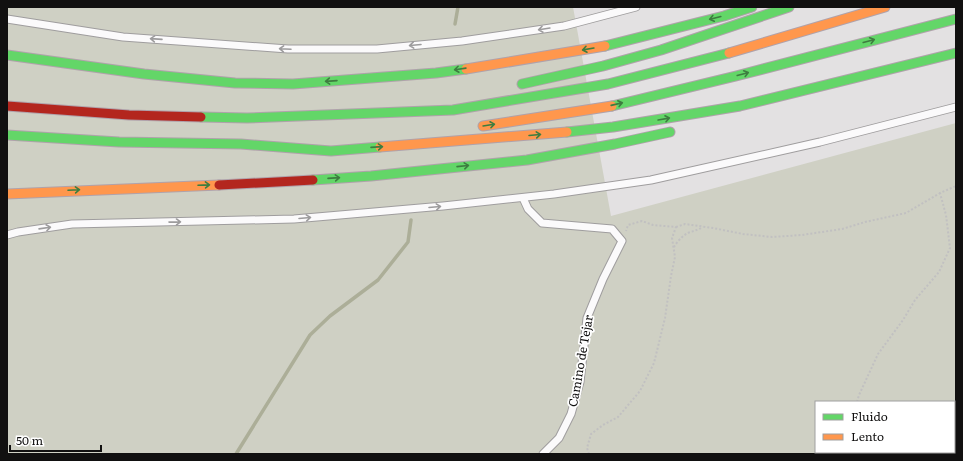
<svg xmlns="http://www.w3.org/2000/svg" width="963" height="461" font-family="Literata,serif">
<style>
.green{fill:#cfd0c4;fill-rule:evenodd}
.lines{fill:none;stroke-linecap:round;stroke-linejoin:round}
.stream{stroke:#acae98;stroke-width:3.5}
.lane-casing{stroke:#9f9d9e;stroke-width:9}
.fast-casing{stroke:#b0a2ab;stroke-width:11}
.slow-casing{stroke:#b0a2ab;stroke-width:11}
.jam-casing{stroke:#b0a2ab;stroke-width:11}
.path{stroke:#c1c0c1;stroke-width:2;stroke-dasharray:2 2;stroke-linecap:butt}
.lane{stroke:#fbfafb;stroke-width:7}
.fast{stroke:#63d668;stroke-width:9}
.slow{stroke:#ff974d;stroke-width:9}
.jam{stroke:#b3261e;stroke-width:9}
.oneway{stroke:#3e7d40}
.oneway2{stroke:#9d9c9d}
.labels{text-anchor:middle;stroke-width:3.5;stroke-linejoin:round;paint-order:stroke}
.street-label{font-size:12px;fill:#111010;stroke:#fff}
</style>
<rect width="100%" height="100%" fill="#e3e1e2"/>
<path class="green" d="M7 7H573L611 216 956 123V454H7ZM816 402H954V452H816Z"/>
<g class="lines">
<g class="stream">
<path d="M455 24 458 7"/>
<path d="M236 454 310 335 330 316 378 280 408 242 411 220"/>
</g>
<g class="lane-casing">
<g id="lane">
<path d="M7 19 123 37 288 49H377L462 41 564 26 636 7"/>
<path d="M523 198 528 209 542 223 612 229 622 241 603 279 587 318 580 382 571 414 559 438 543 454"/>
<path d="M7 235 18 232 72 224 294 219 443 206 554 194 651 180 820 142 956 107"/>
</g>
</g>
<g class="fast-casing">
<g id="fast">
<path d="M605 46 724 16 752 7"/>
<path d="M7 55 144 74 235 83 293 84 436 73 466 69"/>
<path d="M522 84 603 66 661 50 789 7"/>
<path d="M612 106 736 76 956 19"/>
<path d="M201 117 247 118 453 110 608 84 729 53"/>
<path d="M567 132 613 127 740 106 956 53"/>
<path d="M7 135 119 142 241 144 331 151 380 147"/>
<path d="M313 180 371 176 527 160 615 144 670 132"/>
</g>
</g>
<g class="slow-casing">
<g id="slow">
<path d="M729 53 885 7"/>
<path d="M466 69 605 46"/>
<path d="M483 126 612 106"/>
<path d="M380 147 567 132"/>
<path d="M7 194 219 185"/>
</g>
</g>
<g class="jam-casing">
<g id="jam">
<path d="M7 106 129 115 201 117"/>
<path d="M219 185 313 180"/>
</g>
</g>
<g class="path">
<path d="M676 227 685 224 713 228 743 234 772 237 802 235 842 229 865 222 906 213 940 193"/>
<path d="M674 247C677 242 682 236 688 233 693 231 698 230 703 227"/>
<path d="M857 402 859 395 878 354 903 320 915 300 939 272 950 248 946 215 940 193 956 186"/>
<path d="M589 454 587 448 591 434 603 425 618 417 640 391 654 363 665 318 671 276 675 257 672 238 676 227 653 225 642 221 628 225 626 231"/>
<path d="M848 454V452"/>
</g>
<use href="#lane" class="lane"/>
<use href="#fast" class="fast"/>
<use href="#slow" class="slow"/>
<use href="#jam" class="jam"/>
</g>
<defs><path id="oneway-shaft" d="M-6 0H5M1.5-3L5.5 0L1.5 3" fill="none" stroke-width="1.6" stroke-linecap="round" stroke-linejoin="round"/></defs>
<g class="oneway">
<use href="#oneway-shaft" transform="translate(715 18) rotate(166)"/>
<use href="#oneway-shaft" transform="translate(869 41) rotate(-15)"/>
<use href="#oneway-shaft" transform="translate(588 49) rotate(170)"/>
<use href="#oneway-shaft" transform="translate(460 69) rotate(172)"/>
<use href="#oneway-shaft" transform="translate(743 74) rotate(-15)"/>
<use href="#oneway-shaft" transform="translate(331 81) rotate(176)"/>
<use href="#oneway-shaft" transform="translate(617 104) rotate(-13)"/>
<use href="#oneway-shaft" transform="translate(664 119) rotate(-10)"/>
<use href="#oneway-shaft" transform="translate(489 125) rotate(-9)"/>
<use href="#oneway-shaft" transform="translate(535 135) rotate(-5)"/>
<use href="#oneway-shaft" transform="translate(377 147) rotate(-4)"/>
<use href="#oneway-shaft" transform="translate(463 166) rotate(-6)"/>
<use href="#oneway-shaft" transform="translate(334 178) rotate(-4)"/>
<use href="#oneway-shaft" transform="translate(204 185) rotate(-2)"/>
<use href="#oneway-shaft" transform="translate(74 190) rotate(-3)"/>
</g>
<g class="oneway2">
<use href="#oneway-shaft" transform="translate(544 29) rotate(171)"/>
<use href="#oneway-shaft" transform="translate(156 39) rotate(-176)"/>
<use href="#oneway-shaft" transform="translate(415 45) rotate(175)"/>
<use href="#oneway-shaft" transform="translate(285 49) rotate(-177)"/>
<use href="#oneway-shaft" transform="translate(435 207) rotate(-5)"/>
<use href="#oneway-shaft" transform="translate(305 218) rotate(-5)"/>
<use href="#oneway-shaft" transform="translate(175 222) rotate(-1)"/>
<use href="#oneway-shaft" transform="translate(45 228) rotate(-8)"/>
</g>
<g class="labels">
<g class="street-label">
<text transform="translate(581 361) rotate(-80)" y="4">Camino de Tejar</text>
</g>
</g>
<rect width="963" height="461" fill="none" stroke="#111010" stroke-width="16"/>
<rect x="815" y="401" width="140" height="52" fill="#ffffff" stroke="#a09f9f"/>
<rect x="823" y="414" width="20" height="6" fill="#63d668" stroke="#a09f9f"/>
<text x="851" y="421" font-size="12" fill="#111010">Fluido</text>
<rect x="823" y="434" width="20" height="6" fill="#ff974d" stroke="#a09f9f"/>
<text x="851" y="441" font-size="12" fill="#111010">Lento</text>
<path d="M10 445v6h91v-6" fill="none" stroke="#111010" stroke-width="2"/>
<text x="16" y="445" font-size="12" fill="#111010" stroke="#ffffff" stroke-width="3" paint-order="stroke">50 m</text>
</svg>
